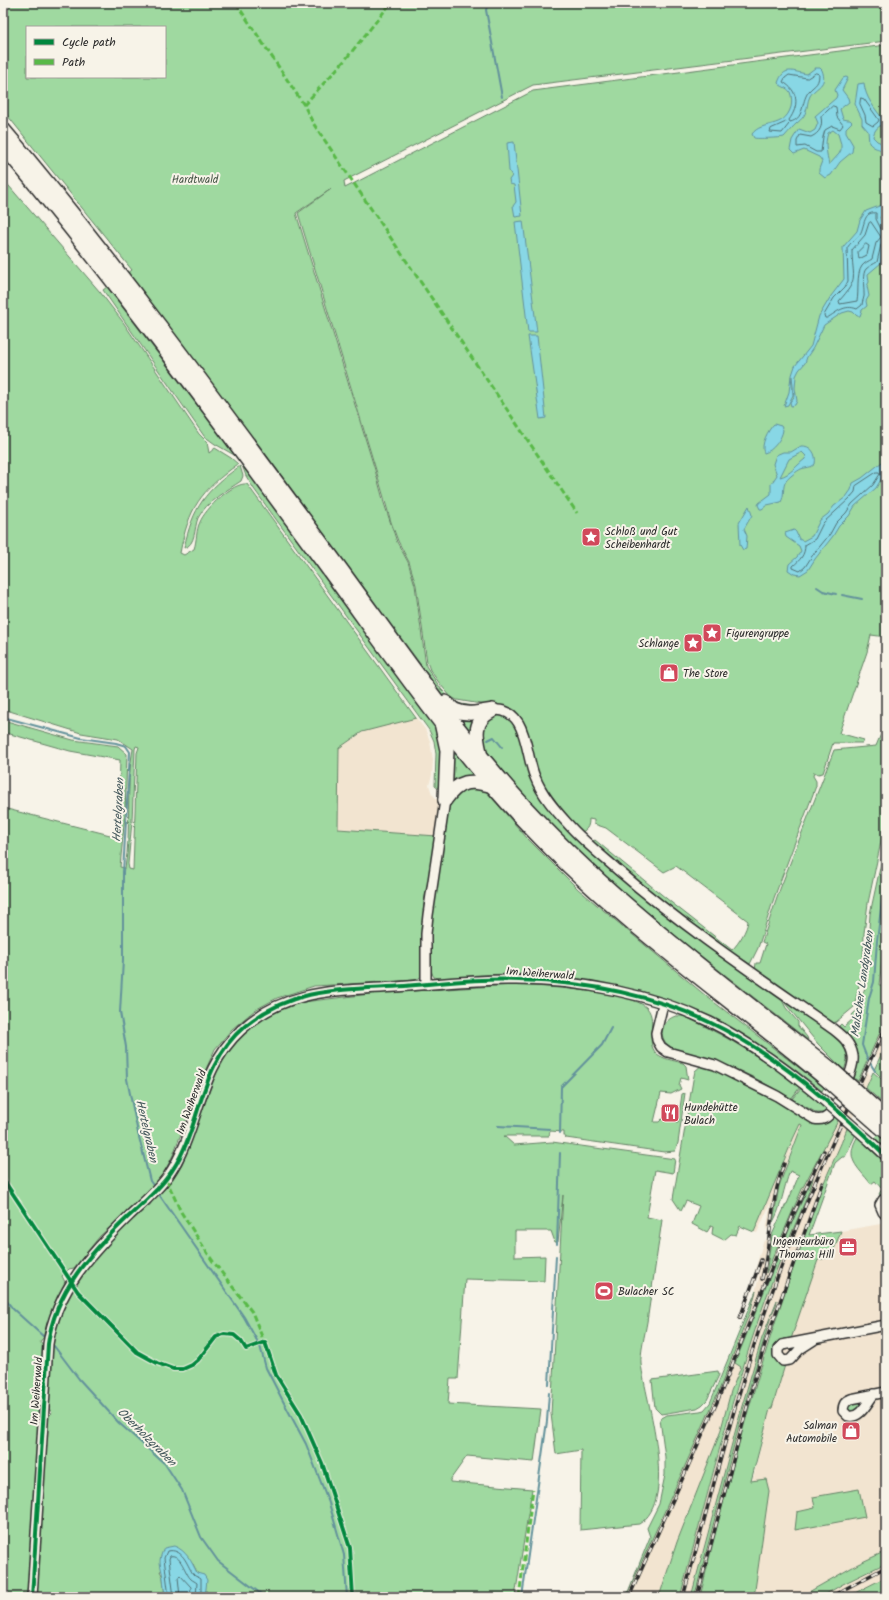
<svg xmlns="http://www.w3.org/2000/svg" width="889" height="1600" font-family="Kalam,sans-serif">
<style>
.built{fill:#f2e4d0}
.green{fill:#9fd9a0;stroke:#658266;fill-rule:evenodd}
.water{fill:#88d7e5;stroke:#63929b;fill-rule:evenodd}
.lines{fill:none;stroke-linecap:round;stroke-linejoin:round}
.shore{stroke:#507075;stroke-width:1}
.stream{stroke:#63929b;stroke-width:2}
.minor-casing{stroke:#2b2b2b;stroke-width:12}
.highway-casing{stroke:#2b2b2b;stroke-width:16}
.minor{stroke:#f7f3e8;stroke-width:9}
.highway{stroke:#f7f3e8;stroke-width:13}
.rail-casing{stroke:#2b2b2b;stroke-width:3.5}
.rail{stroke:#f7f3e8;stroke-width:2;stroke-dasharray:6;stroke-linecap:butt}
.minor-bridge-casing{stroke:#2b2b2b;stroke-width:12;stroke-linecap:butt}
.highway-bridge-casing{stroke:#2b2b2b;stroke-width:16;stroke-linecap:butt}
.minor-bridge{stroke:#f7f3e8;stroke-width:9}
.highway-bridge{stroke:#f7f3e8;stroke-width:13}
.quiet{stroke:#58b947;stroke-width:3;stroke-dasharray:6 3;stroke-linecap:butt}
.cycleway-casing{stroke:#f7f3e8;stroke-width:6}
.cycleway{stroke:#00873e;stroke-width:4}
.labels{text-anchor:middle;stroke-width:4;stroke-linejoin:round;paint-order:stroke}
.park-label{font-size:11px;fill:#485648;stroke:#f7f3e8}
.poi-label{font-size:11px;fill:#2b2b2b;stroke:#f7f3e8;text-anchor:start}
.street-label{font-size:11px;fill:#2b2b2b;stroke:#f7f3e8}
.water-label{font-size:12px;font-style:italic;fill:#42565a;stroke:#f7f3e8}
</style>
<rect width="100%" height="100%" fill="#f7f3e8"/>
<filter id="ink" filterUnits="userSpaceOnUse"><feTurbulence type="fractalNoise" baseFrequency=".025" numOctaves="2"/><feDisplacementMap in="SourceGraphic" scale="8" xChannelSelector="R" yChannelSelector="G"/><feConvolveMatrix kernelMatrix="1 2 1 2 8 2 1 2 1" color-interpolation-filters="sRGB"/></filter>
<g filter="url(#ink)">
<g class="built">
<path d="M405 704 425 729 430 741 433 760 432 775 429 785 432 794 443 805 437 836 338 829 339 748Z"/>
<path d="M886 1019V1044L879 1060 872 1051Z"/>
<path d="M865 1067 871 1076 821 1189 770 1337 748 1410 699 1597H694L743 1410 771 1316 776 1305V1300L762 1338 742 1406 691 1597H680L714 1471 751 1342 776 1269 813 1177 793 1220 735 1363 741 1367 731 1391 720 1433 677 1542 659 1597H626L720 1388 751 1309 761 1268 741 1319H738L753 1279 763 1242 772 1235 767 1270 802 1189Z"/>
<path d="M800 1124 803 1125 792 1148 779 1186 773 1222 766 1230 771 1202 757 1233 754 1232Z"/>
<path d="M886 1223V1551L858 1564 799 1597H754L769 1491 766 1479 752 1482 770 1409 772 1408 785 1365 775 1358 791 1339 818 1260 831 1257 841 1231Z"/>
<path d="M886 1563V1577L847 1597H821L843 1584Z"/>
</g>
<g class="green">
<path d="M3 3H886V41L533 85 344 181 345 188 533 91 886 45V637L871 635 867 652 839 733 864 740 862 743H833L823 773 818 774 814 772 813 776 816 781V786L774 898 758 948 750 964 692 927 591 842 595 840 672 903 732 950C739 943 747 930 748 921L676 866 664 872 606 828 594 824V820L589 819C589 825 588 829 582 832L579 831 557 807 540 780 523 722 516 712 508 707 498 705 486 707 481 704 457 700 451 697 440 684 430 670 427 662 416 585 409 562 398 541 391 522 376 470 298 213 331 189 296 213 375 470 384 503 397 542 408 562 415 585 426 666 441 689 452 700 461 704 481 707 471 712 446 699 266 455 128 273 132 270 3 110ZM27 27H165V77H27Z"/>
<path d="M3 179 100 292 123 322 199 434 207 442 209 453 215 448 231 458 238 464C200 492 189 507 180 553L184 555 194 549C197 540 196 530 200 522 205 509 233 482 247 484L416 718 362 732 339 748 338 829 437 836 424 901 421 949 423 976 415 980 314 986 277 998 255 1010 232 1029 215 1049 202 1078 173 1155 162 1177 147 1194 100 1236 74 1268 69 1269 62 1276 65 1282 52 1312 44 1338 42 1339 40 1342 43 1346 29 1597H3V808L118 837 120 760 70 751 3 732V720L73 740 118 746 127 754 125 815 120 867 125 868C132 829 125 788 133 749L118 739 81 733 3 709ZM136 746 139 747 137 753 133 870 129 869 128 864 132 821 135 749Z"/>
<path d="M107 287 236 456 215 444 204 436 103 290Z"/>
<path d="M242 465 303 546 438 731 442 741 440 790 435 786 436 754 434 741 429 730 254 489 246 476Z"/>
<path d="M240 466 243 476 241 481C226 491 207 501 198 518 194 528 196 545 184 548 193 507 205 491 240 466Z"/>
<path d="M454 712 478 715 474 738Z"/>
<path d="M493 714H504L516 724 528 769 555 814 757 982 781 998 786 1008 798 1022V1026L807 1037 808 1040 682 941 609 880 556 829 524 795 485 749 479 734Z"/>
<path d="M886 722V796L883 808H886V818L868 903 864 933 863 967 855 1003 854 1007 836 1022 832 1023 755 970 756 963H760L766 944 762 942 780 889 834 750 876 746Z"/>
<path d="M449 743 479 777 452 786 449 774Z"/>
<path d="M464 786 485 790 527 838 578 889 706 996 824 1087 822 1091C753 1033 679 995 590 981 574 978 558 975 542 974 522 974 501 974 481 975 467 975 448 982 434 977 420 959 444 830 448 801Z"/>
<path d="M886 840V926L879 985H886V1019L858 1081 854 1078 857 1061 839 1029V1026L841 1024 844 1027 854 1018 852 1015C858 1009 861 1008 860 1000L865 988 870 914Z"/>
<path d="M513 985C538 986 632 991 647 1008 659 1021 642 1046 660 1056 667 1060 676 1061 683 1063L686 1066 688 1080 681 1078 679 1085 681 1089 671 1094 661 1093 654 1122H659L662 1119 678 1122 682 1094 685 1093 678 1143 675 1151 664 1152 566 1138 564 1135V1132L550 1131 549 1136H504L514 1145 552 1142 675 1159 673 1173 655 1170 647 1217 662 1220C657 1254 652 1288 647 1322 645 1334 640 1353 641 1364 646 1401 679 1500 639 1524L580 1530 581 1450 556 1454 551 1414 563 1195 558 1242H555L551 1231H515V1257L545 1256 544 1281 465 1279 458 1379H450L448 1404 541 1409 534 1462 467 1456 450 1480V1482L532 1489 515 1597H205L206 1591 193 1564 160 1571 163 1577 165 1597H36L48 1417 52 1413 48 1407 51 1348 59 1316 76 1279 123 1226 142 1210 150 1205 153 1199 166 1188 182 1164 217 1071 228 1051 244 1033 263 1019 283 1008 303 1002 379 993Z"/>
<path d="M784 1002C796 1008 840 1037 845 1049 848 1056 847 1063 844 1070L818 1044Z"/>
<path d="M676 1016H684L690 1019C731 1039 764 1059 800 1087L791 1099C766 1083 739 1069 711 1059 698 1054 677 1054 667 1044 657 1034 664 1019 676 1016Z"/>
<path d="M886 1044V1082L874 1070Z"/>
<path d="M702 1065 707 1066 825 1122 835 1115 839 1119 802 1189 766 1273 772 1235 786 1204H787L799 1175 790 1171C783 1189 782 1206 773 1222L779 1186 802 1125 800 1124 793 1139 754 1232 740 1226 736 1235 731 1234 724 1240 712 1234 713 1226H711L707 1232 692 1224 699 1206 686 1201 681 1211 673 1199 693 1080 695 1071Z"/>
<path d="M873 1072 886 1083V1106L866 1088Z"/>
<path d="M801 1088 827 1109 823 1113H817L792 1099Z"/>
<path d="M848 1126 856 1134 845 1157H842L835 1163 809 1235 841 1231 831 1257 818 1260 791 1339 781 1344 778 1362 785 1365 772 1408 770 1409 751 1481 766 1479 769 1491 754 1597H700C732 1459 771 1323 821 1190 829 1169 840 1148 848 1126Z"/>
<path d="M879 1134 886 1141V1149L875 1138Z"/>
<path d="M858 1136 886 1162V1196L882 1198 879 1194 882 1189 875 1181 871 1184C857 1166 844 1159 858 1136Z"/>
<path d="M813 1177C814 1184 786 1245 781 1258 738 1367 711 1483 680 1597H659L677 1542 720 1433 731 1391 741 1367 735 1363 793 1220Z"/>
<path d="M756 1291 751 1309 720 1388 626 1597 650 1537 647 1528 659 1504 665 1475V1457L660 1419 667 1415 700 1411 704 1410 710 1403Z"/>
<path d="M777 1300 776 1305 771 1316 743 1410 697 1587 694 1597H691L742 1406 762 1338Z"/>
<path d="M718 1371 719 1375 707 1400 702 1405 697 1408 661 1414 655 1408 652 1380Z"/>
<path d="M865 1400 856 1411 852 1412 848 1409 849 1403Z"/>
<path d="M859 1489 865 1517 795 1530 797 1512 815 1508 813 1497Z"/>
<path d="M886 1551V1563L843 1584 821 1597H800L858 1564Z"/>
<path d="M886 1577V1597H847Z"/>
</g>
<g class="water">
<path d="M815 68H820L822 70C828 86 816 86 810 96 807 102 808 106 806 111 804 119 797 122 792 128 789 131 787 134 784 137 781 138 756 139 754 138L752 134C762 120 784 130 791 107 792 103 792 97 790 92 787 87 781 87 778 83 784 65 793 72 807 74Z"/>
<path d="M846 77 848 78 842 90 848 98 849 102 840 109 843 119 848 120H850L852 122 846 128V133L853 145 852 152 840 162 831 175 825 178 819 173V169L822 161 819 157 804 150 794 154 790 150 792 140 799 129 810 133 815 130 818 123 815 116 836 98 837 95 835 90 843 78ZM833 130 838 134 841 144V150L839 154 829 165C827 153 824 145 828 133Z"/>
<path d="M864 83C865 97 875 109 883 119H886V125C879 124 874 130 873 137L877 141 886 145V167L882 162C882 142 879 154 869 143L868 131 862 124V119L855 104 858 84Z"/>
<path d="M514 142 522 216 515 217 513 206 516 202 514 185 510 184 509 180 512 176 509 171 507 143Z"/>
<path d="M886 198V213L880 217 886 232 881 263 868 274 869 282 867 286 869 296 866 301 867 306 862 310 860 316H857L853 312 849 311 842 313 824 325 813 348 807 357 805 363 799 370 796 376 795 388 797 401 795 405 791 406 790 402 794 397 792 375 795 366 811 346 819 316 831 296 844 279 843 247 857 231 860 220 866 211 882 205Z"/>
<path d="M523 221 537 332H528L515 222Z"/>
<path d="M528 336H537L546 418 540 419Z"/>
<path d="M791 376 793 395 788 405 784 406 789 392Z"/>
<path d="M774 424 781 426 783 430C782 438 773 451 764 453 760 445 768 430 774 424Z"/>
<path d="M801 446C811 445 817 454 815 464 811 468 807 467 801 469 797 471 789 477 786 481 782 487 785 495 781 502L767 505 762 509H760L758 505 759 503 771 494V484L777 475 773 464 776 455 783 452H791ZM802 452 806 456 805 459C797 465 790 475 780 477L789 459Z"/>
<path d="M882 462 886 463V471L876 488 855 506 849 516 839 526 833 536 815 559 808 570 800 575 794 574 788 570 789 564 797 557 801 551 799 546 786 537 785 533 794 530 796 532 799 539 803 541 812 536 820 520 828 514 834 506 846 497 851 490 853 483 862 478Z"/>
<path d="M749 506 752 515 744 529 747 536 746 549 743 550 740 545 739 523Z"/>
<path d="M174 1546C186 1550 192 1562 197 1573L204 1575 207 1580 205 1597H165C164 1591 164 1584 163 1578 161 1563 157 1563 164 1548Z"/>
</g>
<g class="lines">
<g class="shore">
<path d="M816 73 819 74C819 87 812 85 807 94 801 105 804 119 790 122L789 120C799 106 799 91 783 82L785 78 789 75 807 78Z"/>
<path d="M861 98 864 99 879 120 878 122 873 126 866 122 865 115 860 104Z"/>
<path d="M833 106 836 107 837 117 843 125 840 129 832 126 825 130 823 137 821 152H816L805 146 797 147V141L800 135 811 137C820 133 823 126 821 117Z"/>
<path d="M787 122 789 124 782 133 770 132 771 129Z"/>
<path d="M871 222 881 237 876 243 872 259C869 261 864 263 862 266 856 274 859 292 857 301L840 304 839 301C860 278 852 277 852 250L865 235 869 223Z"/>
<path d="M886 231 881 229 876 219V213C863 211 865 226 860 234 856 239 850 243 847 248L848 281 845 287 834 298 824 315 825 318H827C837 312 845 304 857 309L862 305C862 301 865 297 864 293 864 287 862 273 866 269 869 266 874 264 877 262L881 245 886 242"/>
<path d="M866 244 869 246 867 255 859 259 858 252Z"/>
<path d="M877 472H879L880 474 873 485 852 504 846 513 836 523 830 534 812 556 805 567 800 571 793 568V566C800 560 805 555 805 545L815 539 823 523 849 499 855 492 856 486Z"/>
<path d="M169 1597 164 1558 167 1551C183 1548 186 1563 193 1574 195 1577 199 1577 201 1579V1597"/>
<path d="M174 1597 169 1559 170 1556C181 1553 185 1574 191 1579 192 1580 196 1582 197 1583L196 1597"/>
<path d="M180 1597 178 1577 180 1575 191 1587 190 1597"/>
</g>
<g class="stream">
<path d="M488 3 486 10 502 97"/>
<path d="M817 587 823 591 836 594"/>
<path d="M842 595 862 599"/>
<path d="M3 717 81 738 116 743 126 746 130 752 123 872V960L120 1012 126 1047 127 1079 138 1133 150 1181 155 1188"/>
<path d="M488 740 494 737 502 747"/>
<path d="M875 1071 867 1058 862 1045 869 998 874 982 877 941 882 900 886 882"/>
<path d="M498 1126 550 1129"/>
<path d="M560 1133 561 1087 602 1045 611 1028"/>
<path d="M158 1193 244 1317 260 1346 266 1368 283 1401 306 1444 329 1503 344 1555 347 1597"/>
<path d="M557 1244 560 1153"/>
<path d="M3 1296 13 1309 44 1337"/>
<path d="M54 1346 79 1379 119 1423 165 1464 182 1490 201 1537 218 1561 265 1597"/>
<path d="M549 1385 556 1256"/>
<path d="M522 1597 547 1421 549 1393"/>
</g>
<g class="minor-casing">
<g id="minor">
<path d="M493 710C528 707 525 755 535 777 542 795 555 810 568 824 583 841 602 856 619 871 686 929 760 978 833 1029 842 1036 851 1043 853 1056 855 1066 837 1110 828 1116 824 1120 819 1120 814 1119L777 1096 715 1065 668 1052 661 1047 657 1040 656 1033 663 1004"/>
<path d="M426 985V934L428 915 445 800"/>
<path d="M871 1142 886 1156"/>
<path d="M886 1198 883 1200 880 1205 883 1212 886 1215"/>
<path d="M814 1340 800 1349 790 1360 783 1361 778 1355V1349L782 1345 886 1325"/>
<path d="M874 1394C867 1403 860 1419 848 1416L843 1411C843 1405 845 1401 851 1399L886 1392"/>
<path d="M32 1597 48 1344C56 1290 93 1251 130 1215 143 1203 157 1191 168 1176 200 1130 197 1070 241 1030 286 988 339 991 396 987 436 984 476 979 516 980 580 980 652 994 710 1022 750 1042 786 1069 821 1098"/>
</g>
</g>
<g class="highway-casing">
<g id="highway">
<path d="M3 129C116 263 220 405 324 546 386 629 444 716 513 793 607 899 724 983 834 1071"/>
<path d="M3 146C114 278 216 417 318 556 386 648 451 746 531 829 621 924 729 998 829 1082"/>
<path d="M445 702C449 704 451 708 455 710 467 716 481 712 493 710"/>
<path d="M442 727 447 750 445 800"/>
<path d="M480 752C476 735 473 721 492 711"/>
<path d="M445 800C459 780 470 779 493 786"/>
<path d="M878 1125 886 1132"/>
</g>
</g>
<use href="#minor" class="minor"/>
<use href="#highway" class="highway"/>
<g class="rail-casing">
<g id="rail">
<path d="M762 1279C771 1241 770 1201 784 1164"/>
<path d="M740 1318 761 1260"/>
<path d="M629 1597 717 1402 794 1213 824 1151"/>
<path d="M683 1597C711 1497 735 1396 770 1298 802 1205 845 1116 886 1026"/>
<path d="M697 1597 754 1381 765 1344 822 1183"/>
<path d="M830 1597 886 1567"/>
</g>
</g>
<use href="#rail" class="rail"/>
<g class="minor-bridge-casing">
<path id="minor-bridge" d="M821 1098 871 1142"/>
</g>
<g class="highway-bridge-casing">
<g id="highway-bridge">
<path d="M834 1071 883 1115"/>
<path d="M829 1082 878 1125"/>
</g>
</g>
<use href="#minor-bridge" class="minor-bridge"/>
<use href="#highway-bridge" class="highway-bridge"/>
<g class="quiet">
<path d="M236 3 304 105 313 123 577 513"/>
<path d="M304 105 345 60 391 3"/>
<path d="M166 1179 181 1212 212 1260 252 1312 265 1344"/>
<path d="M519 1597 533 1489"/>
</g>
<g class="cycleway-casing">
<g id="cycleway">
<path d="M3 1179 78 1292 137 1352 157 1363 173 1369H183L192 1365 198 1360 216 1337 224 1334 234 1335 241 1341 246 1349 265 1342 276 1375 301 1415 322 1463 350 1548 353 1597"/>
<path d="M32 1597 48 1344C55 1291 91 1252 128 1217 141 1205 155 1193 166 1179 203 1133 195 1068 245 1026 294 986 346 990 405 986 443 983 481 978 519 980 584 982 651 994 709 1022 776 1054 834 1105 886 1156"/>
</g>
</g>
<use href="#cycleway" class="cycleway"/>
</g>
</g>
<defs>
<g id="sight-square" transform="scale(1)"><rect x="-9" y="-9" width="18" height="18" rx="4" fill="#d1495b" stroke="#f7f3e8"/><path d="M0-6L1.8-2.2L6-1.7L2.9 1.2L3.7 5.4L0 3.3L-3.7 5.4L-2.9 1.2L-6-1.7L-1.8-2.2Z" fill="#fff"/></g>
<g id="shop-square" transform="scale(1)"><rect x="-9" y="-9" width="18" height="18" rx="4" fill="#d1495b" stroke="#f7f3e8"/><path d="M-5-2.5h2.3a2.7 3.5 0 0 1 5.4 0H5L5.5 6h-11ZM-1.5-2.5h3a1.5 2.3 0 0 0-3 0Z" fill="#fff"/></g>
<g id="restaurant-square" transform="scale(1)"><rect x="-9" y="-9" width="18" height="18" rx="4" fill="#d1495b" stroke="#f7f3e8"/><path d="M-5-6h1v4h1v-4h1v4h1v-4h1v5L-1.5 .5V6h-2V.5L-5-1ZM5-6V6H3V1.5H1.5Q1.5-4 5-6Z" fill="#fff"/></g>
<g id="office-square" transform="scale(1)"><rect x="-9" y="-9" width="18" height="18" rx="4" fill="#d1495b" stroke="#f7f3e8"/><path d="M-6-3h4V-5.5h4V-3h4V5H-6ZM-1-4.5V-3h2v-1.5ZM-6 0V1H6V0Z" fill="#fff"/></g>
<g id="stadium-square" transform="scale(1)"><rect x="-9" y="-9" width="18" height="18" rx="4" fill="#d1495b" stroke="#f7f3e8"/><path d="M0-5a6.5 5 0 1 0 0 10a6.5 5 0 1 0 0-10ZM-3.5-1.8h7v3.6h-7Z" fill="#fff"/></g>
</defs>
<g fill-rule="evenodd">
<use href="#sight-square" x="591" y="537"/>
<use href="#sight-square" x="712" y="633"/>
<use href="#sight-square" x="693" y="643"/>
<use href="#shop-square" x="669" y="673"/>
<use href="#restaurant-square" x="670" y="1113"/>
<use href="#office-square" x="848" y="1247"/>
<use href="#stadium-square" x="604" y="1291"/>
<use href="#shop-square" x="851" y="1431"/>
</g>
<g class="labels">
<g class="park-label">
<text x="195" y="183">Hardtwald</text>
</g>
<g class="poi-label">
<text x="605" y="535">Schloß und Gut<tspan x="605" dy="13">Scheibenhardt</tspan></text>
<text x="726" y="637">Figurengruppe</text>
<text x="679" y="647" text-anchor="end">Schlange</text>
<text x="683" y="677">The Store</text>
<text x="684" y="1111">Hundehütte<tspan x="684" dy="13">Bulach</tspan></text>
<text x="834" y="1245" text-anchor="end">Ingenieurbüro<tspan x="834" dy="13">Thomas Hill</tspan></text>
<text x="618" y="1295">Bulacher SC</text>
<text x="837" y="1429" text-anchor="end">Salman<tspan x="837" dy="13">Automobile</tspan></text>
</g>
<g class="street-label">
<text transform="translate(540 973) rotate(4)" y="4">Im Weiherwald</text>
<text transform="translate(191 1102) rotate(-70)" y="4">Im Weiherwald</text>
<text transform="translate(36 1391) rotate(-86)" y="4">Im Weiherwald</text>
</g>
<g class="water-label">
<text transform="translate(118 810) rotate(-87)" y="4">Hertelgraben</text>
<text transform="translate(862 984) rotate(-82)" y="4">Malscher Landgraben</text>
<text transform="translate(147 1131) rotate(77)" y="4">Hertelgraben</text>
<text transform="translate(147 1437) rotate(45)" y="4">Oberholzgraben</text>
</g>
</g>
<rect width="889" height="1600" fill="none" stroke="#f7f3e8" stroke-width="16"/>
<rect x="8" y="8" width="873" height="1584" fill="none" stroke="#2b2b2b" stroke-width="1.5" filter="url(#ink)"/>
<rect x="26" y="26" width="140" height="52" fill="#f7f3e8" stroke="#a5a39c"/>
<rect x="34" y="39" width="20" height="6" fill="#00873e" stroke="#a5a39c"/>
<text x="62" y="46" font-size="12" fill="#2b2b2b">Cycle path</text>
<rect x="34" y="59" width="20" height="6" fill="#58b947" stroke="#a5a39c"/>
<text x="62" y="66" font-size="12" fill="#2b2b2b">Path</text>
</svg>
